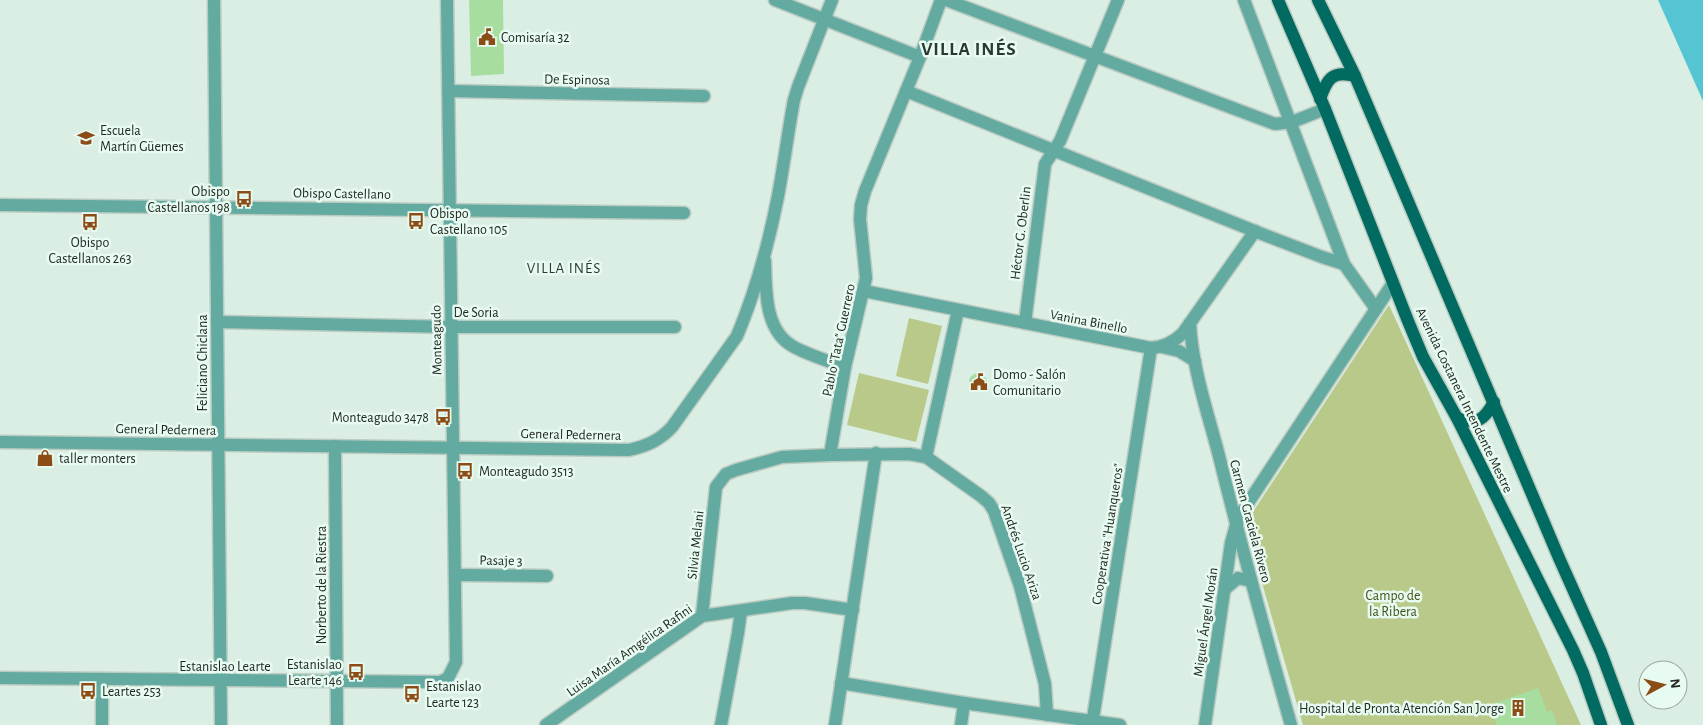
<svg xmlns="http://www.w3.org/2000/svg" width="1703" height="725" font-family="'Alegreya Sans',sans-serif">
<style>
.green{fill:#b9c989}
.water{fill:#55c5d3}
.building{fill:#a7de9f}
.lines{fill:none;stroke-linecap:round;stroke-linejoin:round}
.minor-casing{stroke:#bacbc2;stroke-width:15}
.tertiary-casing{stroke:#bacbc2;stroke-width:15}
.primary-casing{stroke:#bacbc2;stroke-width:15}
.minor{stroke:#63aaa0;stroke-width:12}
.tertiary{stroke:#63aaa0;stroke-width:12}
.primary{stroke:#016a61;stroke-width:12}
.labels{text-anchor:middle;stroke-width:5;stroke-linejoin:round;paint-order:stroke}
.poi-label{font-size:14px;fill:#222925;stroke:#e8fbf1;text-anchor:start}
.street-label{font-size:14px;fill:#222925;stroke:#e8fbf1}
.park-label{font-size:14px;fill:#455119;stroke:#e8fbf1}
.neighbourhood-label{font-size:15px;letter-spacing:1px;fill:#2a3932;stroke:#e8fbf1}
.district-label{font-size:19px;font-weight:bold;letter-spacing:1px;fill:#2a3932;stroke:#e8fbf1}
</style>
<rect width="100%" height="100%" fill="#dbeee4"/>
<g class="green">
<path d="M1389 305 1581 725H1303L1245 524Z"/>
<path d="M909 318 942 326 928 384 896 376Z"/>
<path d="M859 373 929 390 916 442 847 425Z"/>
</g>
<path class="water" d="M1658 0H1703V101L1663 11Z"/>
<g class="building">
<path d="M469 0H503L504 74 471 76Z"/>
<circle cx="978" cy="382" r="9"/>
<path d="M1538 688 1547 712 1552 710 1557 725H1497L1490 705Z"/>
</g>
<g class="lines">
<g class="minor-casing">
<g id="minor">
<path d="M214 0 221 725"/>
<path d="M775 0 920 57"/>
<path d="M946 0 1275 124 1292 122 1325 109"/>
<path d="M1244 0 1344 264 1376 309"/>
<path d="M450 91 704 96"/>
<path d="M906 91 1262 234 1322 257 1344 264"/>
<path d="M0 205 684 213"/>
<path d="M765 261C766 290 764 331 794 347 809 355 828 361 845 367"/>
<path d="M864 291 1151 348C1164 347 1174 342 1183 333L1255 231"/>
<path d="M217 322 451 327H675"/>
<path d="M1025 323 1045 164 1060 141 1118 0"/>
<path d="M1190 323C1192 368 1208 413 1219 456 1241 546 1266 636 1291 725"/>
<path d="M1162 347 1179 351 1195 361"/>
<path d="M0 442 629 450C647 446 660 440 672 427L737 336C755 293 769 242 778 196 784 164 788 132 794 100L798 87 832 0"/>
<path d="M335 446 337 725"/>
<path d="M830 455 845 367 866 278 860 219 861 205 865 191 920 57 941 0"/>
<path d="M926 457 958 310"/>
<path d="M455 575 547 576"/>
<path d="M1225 589 1238 578 1251 581"/>
<path d="M702 616 716 487 726 474 736 470 782 457 830 455 909 454 926 457 981 496 989 503 994 511 1020 586 1045 684 1047 715"/>
<path d="M102 679V725"/>
<path d="M841 683 964 703 1120 725"/>
<path d="M546 725 702 616 792 603H805L853 610"/>
<path d="M721 725 738 633 741 611"/>
<path d="M835 725 876 453"/>
<path d="M961 725 964 703"/>
<path d="M1092 725 1151 348"/>
<path d="M1205 725 1231 543 1236 525 1244 509 1393 283"/>
</g>
</g>
<g class="tertiary-casing">
<path id="tertiary" d="M0 678 440 682 448 678 456 662 447 0"/>
</g>
<g class="primary-casing">
<g id="primary">
<path d="M1278 0 1325 109 1408 321 1423 357 1457 418 1573 650 1583 673 1601 725"/>
<path d="M1318 0 1355 76 1559 558 1601 652 1628 725"/>
<path d="M1320 99C1327 79 1332 70 1355 76"/>
<path d="M1457 418C1478 425 1484 420 1494 402"/>
</g>
</g>
<use href="#minor" class="minor"/>
<use href="#tertiary" class="tertiary"/>
<use href="#primary" class="primary"/>
</g>
<defs>
<g id="civic-bare" transform="scale(1.35)"><path d="M-.6-6.5H3V-4.5H.6V-3L4-1V1h2V6H-6V1h2V-1L-.6-3ZM-1.2 2.5V6h2.4V2.5Z" fill="#8c4c16" stroke="#e8fbf1" stroke-width="2.5" paint-order="stroke"/></g>
<g id="school-bare" transform="scale(1.35)"><path d="M0-5L7-2L0 1L-7-2ZM-4 1L0 2.5L4 1V4Q0 6-4 4Z" fill="#8c4c16" stroke="#e8fbf1" stroke-width="2.5" paint-order="stroke"/></g>
<g id="bus-bare" transform="scale(1.35)"><path d="M-5-6H5V4H4V6H2V4H-2V6H-4V4H-5ZM-3.5-4V0h7V-4ZM-3.5 1.2v1.5H-2V1.2ZM2 1.2v1.5H3.5V1.2Z" fill="#8c4c16" stroke="#e8fbf1" stroke-width="2.5" paint-order="stroke"/></g>
<g id="shop-bare" transform="scale(1.35)"><path d="M-5-2.5h2.3a2.7 3.5 0 0 1 5.4 0H5L5.5 6h-11ZM-1.5-2.5h3a1.5 2.3 0 0 0-3 0Z" fill="#8c4c16" stroke="#e8fbf1" stroke-width="2.5" paint-order="stroke"/></g>
<g id="building-bare" transform="scale(1.35)"><path d="M-4-6H4V6H1V3H-1V6H-4ZM-2.5-4.3h1.7v1.8h-1.7ZM.8-4.3h1.7v1.8H.8ZM-2.5-1h1.7V.8h-1.7ZM.8-1h1.7V.8H.8Z" fill="#8c4c16" stroke="#e8fbf1" stroke-width="2.5" paint-order="stroke"/></g>
</defs>
<g fill-rule="evenodd">
<use href="#civic-bare" x="487" y="37"/>
<use href="#school-bare" x="86" y="138"/>
<use href="#bus-bare" x="244" y="199"/>
<use href="#bus-bare" x="416" y="221"/>
<use href="#bus-bare" x="90" y="222"/>
<use href="#civic-bare" x="979" y="382"/>
<use href="#bus-bare" x="443" y="417"/>
<use href="#shop-bare" x="45" y="458"/>
<use href="#bus-bare" x="465" y="471"/>
<use href="#bus-bare" x="356" y="672"/>
<use href="#bus-bare" x="88" y="691"/>
<use href="#bus-bare" x="412" y="694"/>
<use href="#building-bare" x="1518" y="708"/>
</g>
<g class="labels">
<g class="poi-label">
<text x="501" y="42">Comisaría 32</text>
<text x="100" y="135">Escuela<tspan x="100" dy="16">Martín Güemes</tspan></text>
<text x="230" y="196" text-anchor="end">Obispo<tspan x="230" dy="16">Castellanos 198</tspan></text>
<text x="430" y="218">Obispo<tspan x="430" dy="16">Castellano 105</tspan></text>
<text x="90" y="247" text-anchor="middle">Obispo<tspan x="90" dy="16">Castellanos 263</tspan></text>
<text x="993" y="379">Domo - Salón<tspan x="993" dy="16">Comunitario</tspan></text>
<text x="429" y="422" text-anchor="end">Monteagudo 3478</text>
<text x="59" y="463">taller monters</text>
<text x="479" y="476">Monteagudo 3513</text>
<text x="342" y="669" text-anchor="end">Estanislao<tspan x="342" dy="16">Learte 146</tspan></text>
<text x="426" y="691">Estanislao<tspan x="426" dy="16">Learte 123</tspan></text>
<text x="102" y="696">Leartes 253</text>
<text x="1504" y="713" text-anchor="end">Hospital de Pronta Atención San Jorge</text>
</g>
<g class="street-label">
<text transform="translate(577 79) rotate(1)" y="5">De Espinosa</text>
<text transform="translate(342 193) rotate(1)" y="5">Obispo Castellano</text>
<text transform="translate(1020 233) rotate(-83)" y="5">Héctor G. Oberlin</text>
<text x="476" y="317">De Soria</text>
<text transform="translate(1089 321) rotate(11)" y="5">Vanina Binello</text>
<text transform="translate(436 340) rotate(-91)" y="5">Monteagudo</text>
<text transform="translate(838 340) rotate(-78)" y="5">Pablo "Tata" Guerrero</text>
<text transform="translate(202 363) rotate(-90)" y="5">Feliciano Chiclana</text>
<text transform="translate(1465 400) rotate(64)" y="5">Avenida Costanera Intendente Mestre</text>
<text transform="translate(166 429) rotate(1)" y="5">General Pedernera</text>
<text transform="translate(571 434) rotate(1)" y="5">General Pedernera</text>
<text transform="translate(1251 521) rotate(75)" y="5">Carmen Graciela Rivero</text>
<text transform="translate(1107 534) rotate(-81)" y="5">Cooperativa "Huanqueros"</text>
<text transform="translate(695 545) rotate(-84)" y="5">Silvia Melani</text>
<text transform="translate(1022 552) rotate(71)" y="5">Andrés Lucio Ariza</text>
<text transform="translate(501 560) rotate(1)" y="5">Pasaje 3</text>
<text transform="translate(321 585) rotate(-90)" y="5">Norberto de la Riestra</text>
<text transform="translate(1205 622) rotate(-82)" y="5">Miguel Ángel Morán</text>
<text transform="translate(629 650) rotate(-35)" y="5">Luisa María Amgélica Rafini</text>
<text x="225" y="671">Estanislao Learte</text>
</g>
<g class="park-label">
<text x="1393" y="600">Campo de<tspan x="1393" dy="16">la Ribera</tspan></text>
</g>
<g class="neighbourhood-label">
<text x="564" y="273">VILLA INÉS</text>
</g>
<g class="district-label">
<text x="969" y="55">VILLA INÉS</text>
</g>
</g>
<g transform="translate(1663 685) rotate(83)"><circle r="24" fill="#e8fbf1" stroke="#99a79f"/>
<path d="M0-4L9 19L0 12L-9 19Z" fill="#8c4c16"/>
<text y="-8" font-size="14" font-weight="bold" text-anchor="middle" fill="#222925">N</text>
</g>
</svg>
